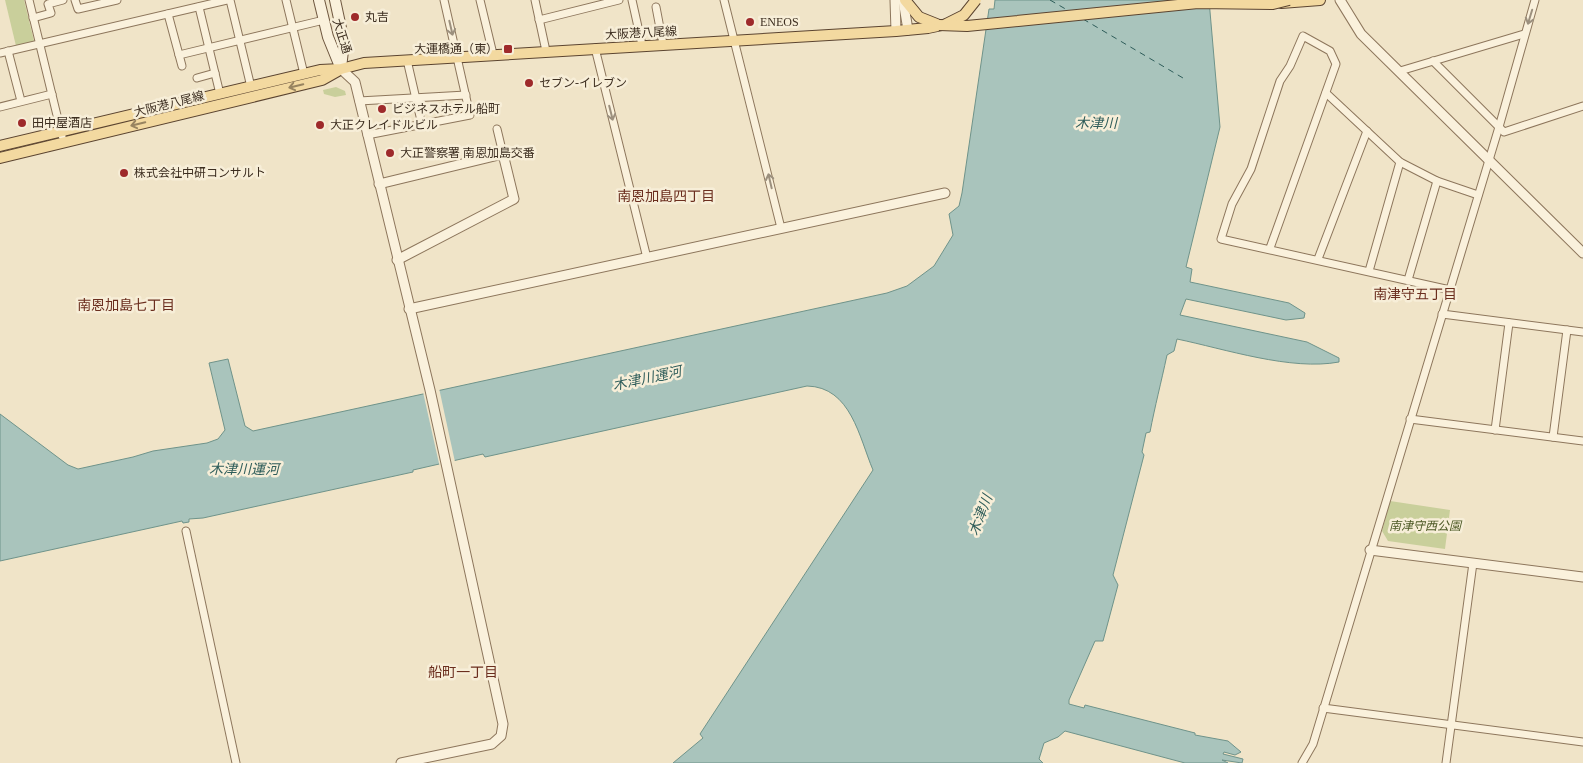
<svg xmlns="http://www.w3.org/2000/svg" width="1583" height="763" font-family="'Times New Roman','Noto Sans JP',serif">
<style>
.green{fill:#c9cf9b}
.water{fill:#a9c4bc;stroke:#6f938a}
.pier{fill:#f0e4c8}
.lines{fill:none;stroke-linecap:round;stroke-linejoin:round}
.ferry{stroke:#2f5d5a;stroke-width:1;stroke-dasharray:6 5;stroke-linecap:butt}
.minor-casing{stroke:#8d765c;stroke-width:9}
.tertiary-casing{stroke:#8d765c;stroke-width:11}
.secondary-casing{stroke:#6f573f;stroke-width:12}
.primary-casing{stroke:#5b4430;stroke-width:12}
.minor{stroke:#faf1dc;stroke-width:7}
.tertiary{stroke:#faf1dc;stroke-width:9}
.secondary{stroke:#faf1dc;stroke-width:10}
.primary{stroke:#f3d9a0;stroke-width:10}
.primary-bridge-casing{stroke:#5b4430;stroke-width:12;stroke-linecap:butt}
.primary-bridge{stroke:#f3d9a0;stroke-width:10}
.oneway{stroke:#9c907e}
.oneway2{stroke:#988460}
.poi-dot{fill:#9e2a2b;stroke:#f7eed8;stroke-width:2}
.labels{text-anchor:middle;stroke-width:5;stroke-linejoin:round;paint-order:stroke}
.poi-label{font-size:12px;fill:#3d2e20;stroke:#f7eed8;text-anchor:start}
.street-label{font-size:12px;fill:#3d2e20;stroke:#f7eed8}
.park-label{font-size:12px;font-style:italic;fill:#4d5a26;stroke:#f7eed8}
.water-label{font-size:14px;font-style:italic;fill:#2f5d5a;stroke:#f7eed8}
.neighbourhood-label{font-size:14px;fill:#6b2e1e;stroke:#f7eed8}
</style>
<rect width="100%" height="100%" fill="#f0e4c8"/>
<g class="green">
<path d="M5 0H24L34 41 32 43 16 46Z"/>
<path d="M336 87 345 91 346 95 335 97 324 94 323 90Z"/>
<path d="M1390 501 1450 510 1445 549 1388 541 1382 531Z"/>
</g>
<path class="water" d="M995 0H1209L1220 127 1186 267 1192 269 1190 282 1289 303 1305 313 1304 318 1286 320 1186 299 1180 315 1307 342 1339 358V362C1291 371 1225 349 1177 339L1174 351 1167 355C1161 383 1155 406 1150 432L1146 433 1142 452 1144 455 1113 575 1118 585 1103 641H1095L1069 700V704L1084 708 1085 705 1195 733V735L1228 741 1241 752 1235 755 1224 752 1223 754 1243 759 1242 763 1222 760 1228 763H1185L1065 731 1058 737 1044 743 1039 759 1043 763H673L703 738 700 734 873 470C859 437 851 387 807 386L485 457 483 454 413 470V472L203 518 189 519V522L183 523 182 521 0 561V414L68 465 78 469 133 457 153 451 207 443 218 439 225 430 209 363 228 359 245 426 253 431 887 293 907 286 934 266 953 235 949 214 959 206 962 193 989 9H994Z"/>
<path class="pier" d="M439 388 455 462 440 468 423 392Z"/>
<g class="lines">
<g class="ferry">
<path d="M1050 0 1069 11"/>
<path d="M1083 19 1183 78"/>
</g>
<g class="minor-casing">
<g id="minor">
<path d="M29 0 62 136"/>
<path d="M75 0 78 9 117 0"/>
<path d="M230 0 251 87"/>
<path d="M286 0 304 74"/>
<path d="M480 0 493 54"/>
<path d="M535 0 546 51"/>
<path d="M632 0 642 45"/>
<path d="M724 0 781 228"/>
<path d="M199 7 220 94"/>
<path d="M656 7 663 44"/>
<path d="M168 14 182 66"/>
<path d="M33 18 51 13 48 4 63 0"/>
<path d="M539 20 619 0"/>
<path d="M595 48 647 258"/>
<path d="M8 51 21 101"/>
<path d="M0 53 227 0"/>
<path d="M179 55 324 20"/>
<path d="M407 60 422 125"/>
<path d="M1433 61 1504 132 1583 106"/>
<path d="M1400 71 1524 34"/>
<path d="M197 78 215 73"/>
<path d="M1326 93 1400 162 1437 181 1478 195"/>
<path d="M359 101 466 95"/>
<path d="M0 107 52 94"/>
<path d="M497 129 503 154"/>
<path d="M367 135 470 115 444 0"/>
<path d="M1270 248 1336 64 1330 51 1303 36 1290 66 1280 81 1251 169 1232 204 1221 239 1450 290"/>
<path d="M1318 259 1367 131"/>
<path d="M1369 271 1400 162"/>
<path d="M1408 280 1437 181"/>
<path d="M1442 314 1583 332"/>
<path d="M1410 419 1583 441"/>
<path d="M1495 430 1509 323"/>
<path d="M1553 437 1567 330"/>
<path d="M186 531 236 763"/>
<path d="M1323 708 1583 742"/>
<path d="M1302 763 1313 744 1499 127 1535 0"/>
<path d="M1446 763 1473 563"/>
</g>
</g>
<g class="tertiary-casing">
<g id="tertiary">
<path d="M895 0 896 31"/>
<path d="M903 0 908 30"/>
<path d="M1340 0 1361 34 1583 253"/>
<path d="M341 69 355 82 430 390 503 724 501 736 492 744 401 763"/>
<path d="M379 184 503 154 514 199 397 260"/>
<path d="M409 309 945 193"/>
<path d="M1370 550 1583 577"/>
</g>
</g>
<g class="secondary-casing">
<g id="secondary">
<path d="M319 0 328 37 341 69"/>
<path d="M335 0 344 42 341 68"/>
</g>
</g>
<g class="primary-casing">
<g id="primary">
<path d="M905 0 919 17 939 25"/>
<path d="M1281 3 1320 0"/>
<path d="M0 146 320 70 341 69 364 63 896 31 928 28 947 24"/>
<path d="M0 158 322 80 338 71"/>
</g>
</g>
<use href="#minor" class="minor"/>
<use href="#tertiary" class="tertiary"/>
<use href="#secondary" class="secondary"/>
<use href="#primary" class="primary"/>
<g class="primary-bridge-casing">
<g id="primary-bridge">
<path d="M946 24 964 15 976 0"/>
<path d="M939 25 967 26 1198 3 1273 4 1289 0"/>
</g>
</g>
<use href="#primary-bridge" class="primary-bridge"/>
</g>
<defs><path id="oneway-shaft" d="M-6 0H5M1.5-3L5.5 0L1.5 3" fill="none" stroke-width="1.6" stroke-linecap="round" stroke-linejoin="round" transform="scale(1.25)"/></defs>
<g class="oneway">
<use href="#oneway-shaft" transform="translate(1530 17) rotate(107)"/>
<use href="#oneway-shaft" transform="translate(451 28) rotate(77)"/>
<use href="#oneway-shaft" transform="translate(611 113) rotate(76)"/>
<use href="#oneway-shaft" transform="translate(770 181) rotate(-103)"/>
</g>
<g class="oneway2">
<use href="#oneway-shaft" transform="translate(296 86) rotate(166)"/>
<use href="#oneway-shaft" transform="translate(138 124) rotate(166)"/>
</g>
<g class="poi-dot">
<circle cx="355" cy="17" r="5"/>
<circle cx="750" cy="22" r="5"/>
<rect x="503" y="44" width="10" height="10" rx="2.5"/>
<circle cx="529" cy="83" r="5"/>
<circle cx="382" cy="109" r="5"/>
<circle cx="22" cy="123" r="5"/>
<circle cx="320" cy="125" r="5"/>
<circle cx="390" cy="153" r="5"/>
<circle cx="124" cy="173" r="5"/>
</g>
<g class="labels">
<g class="poi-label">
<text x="365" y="21">丸吉</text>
<text x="760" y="26">ENEOS</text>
<text x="498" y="53" text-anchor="end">大運橋通（東）</text>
<text x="539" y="87">セブン-イレブン</text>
<text x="392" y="113">ビジネスホテル船町</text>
<text x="32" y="127">田中屋酒店</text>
<text x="330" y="129">大正クレイドルビル</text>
<text x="400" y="157">大正警察署 南恩加島交番</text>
<text x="134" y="177">株式会社中研コンサルト</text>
</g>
<g class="street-label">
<text transform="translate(641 33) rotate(-3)" y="4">大阪港八尾線</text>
<text transform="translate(342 36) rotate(72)" y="4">大正通</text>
<text transform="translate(169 104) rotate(-14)" y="4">大阪港八尾線</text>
</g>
<g class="park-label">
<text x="1425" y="530">南津守西公園</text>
</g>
<g class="water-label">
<text x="1096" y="128">木津川</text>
<text transform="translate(647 378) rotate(-12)" y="5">木津川運河</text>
<text x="244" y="474">木津川運河</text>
<text transform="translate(980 515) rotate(-69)" y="5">木津川</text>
</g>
<g class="neighbourhood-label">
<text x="666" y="201">南恩加島四丁目</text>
<text x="1415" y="299">南津守五丁目</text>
<text x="126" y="310">南恩加島七丁目</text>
<text x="463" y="677">船町一丁目</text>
</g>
</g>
</svg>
